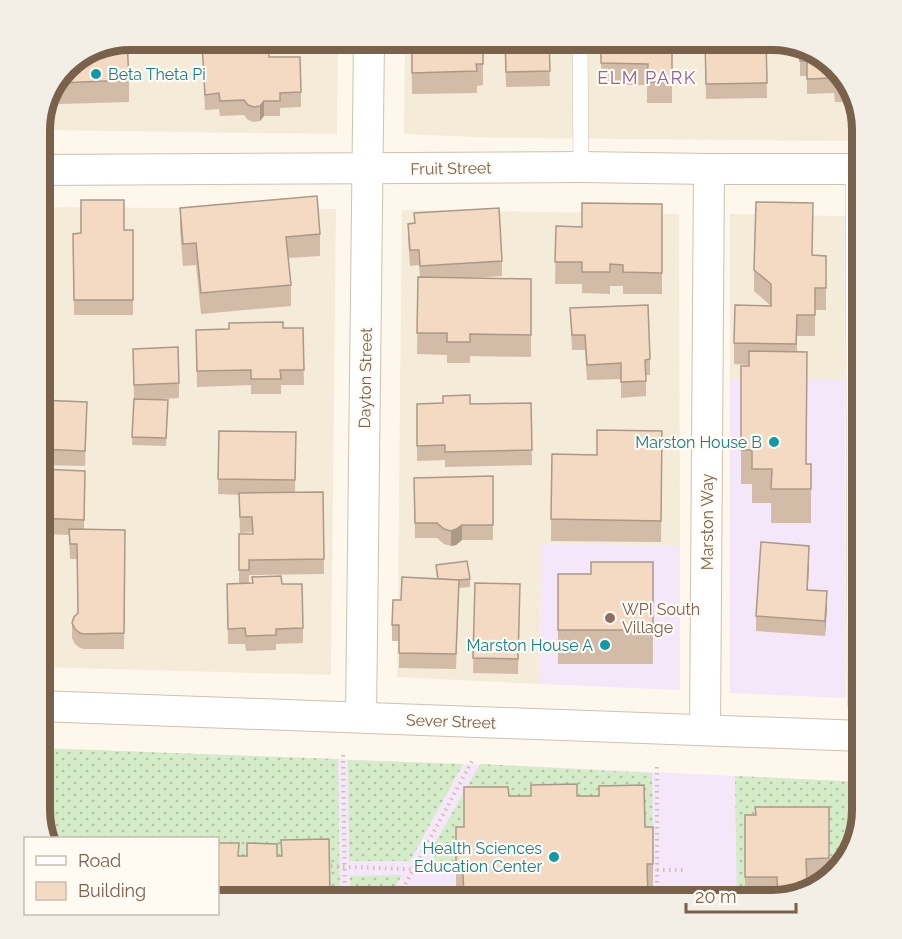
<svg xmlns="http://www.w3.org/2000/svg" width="902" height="939" font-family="Raleway,sans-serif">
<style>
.residential{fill:#f5ebd9}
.education{fill:#f5e7fa}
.grass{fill:url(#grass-dots)}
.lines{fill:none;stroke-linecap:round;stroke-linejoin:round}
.service-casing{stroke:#d1c1af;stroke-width:16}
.minor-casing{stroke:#d1c1af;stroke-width:32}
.path{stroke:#dabda4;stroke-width:4;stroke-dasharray:1.5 4.5;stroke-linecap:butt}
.service{stroke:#fff;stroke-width:15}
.minor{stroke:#fff;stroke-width:30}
.wall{fill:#d2bba7}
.shaded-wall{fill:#ab9988}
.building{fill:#f4dac2;stroke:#ab9988;stroke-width:1.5}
.culture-dot{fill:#0f9aa8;stroke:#fffbf3;stroke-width:2}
.education-dot{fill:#8d6e63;stroke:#fffbf3;stroke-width:2}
.labels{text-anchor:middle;stroke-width:4.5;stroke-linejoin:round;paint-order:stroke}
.culture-label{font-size:16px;fill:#0d838f;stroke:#fffbf3;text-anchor:end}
.street-label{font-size:16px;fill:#7a614c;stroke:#fffbf3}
.education-label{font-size:16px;fill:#785e54;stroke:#fffbf3;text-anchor:start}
.neighbourhood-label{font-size:18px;letter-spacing:1.5px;fill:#8a6596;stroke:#fffbf3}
.rim{fill:none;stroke:#7a614c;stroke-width:8}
</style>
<defs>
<pattern id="grass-dots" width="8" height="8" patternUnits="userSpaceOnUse" patternTransform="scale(1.5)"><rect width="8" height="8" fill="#d4ecc8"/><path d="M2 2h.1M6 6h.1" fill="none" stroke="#b1c3a5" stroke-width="1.8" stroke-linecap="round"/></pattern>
</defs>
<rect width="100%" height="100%" fill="#fdf8eb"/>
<g class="residential">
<path d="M130 39H338L337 134 39 130V124L70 62Z"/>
<path d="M405 39H778L841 70 863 129V141L499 138 404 134Z"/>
<path d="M39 207 336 209 331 675 39 667Z"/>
<path d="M402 210 679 214 680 546 541 543 540 684 397 677Z"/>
<path d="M730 214 844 216 845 380H730Z"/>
</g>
<g class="education">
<path d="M844 216H863V699H862L859 341H845Z"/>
<path d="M730 380H845L846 698 730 693Z"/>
<path d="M541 543 680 546V690L540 684Z"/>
<path d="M39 748 545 767 863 782V809L854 849 832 878 773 900H218V838H50L39 810Z"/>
</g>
<g class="grass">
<path d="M39 748 338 759 340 900H218V838H50L39 810Z"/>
<path d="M348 760 463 764 410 861H349Z"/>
<path d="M480 764 652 773 653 850 464 853 456 861 430 862 436 850H431Z"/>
<path d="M735 776 863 782V809L854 849 832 878 773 900H737Z"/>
<path d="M402 875 388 900H351L350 876Z"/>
<path d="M416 886 456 887V898H463V900H409Z"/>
<rect x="647" y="891" width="15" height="9"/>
</g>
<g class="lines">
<g class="service-casing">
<g id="service">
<path d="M580 39 581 167"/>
<path d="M853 169 855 702 863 736"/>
</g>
</g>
<g class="minor-casing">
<g id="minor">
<path d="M39 170 581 167 709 169H863"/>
<path d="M39 706 863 736"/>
<path d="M361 717 369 39"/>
<path d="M705 730 709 169"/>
</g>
</g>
<g class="path">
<path d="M343 755 345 900"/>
<path d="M657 767V888"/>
<path d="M325 866 456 871"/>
<path d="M657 870H687"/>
<path d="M330 891 345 889"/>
<path d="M397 900 473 759"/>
</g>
<use href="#service" class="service"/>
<use href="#minor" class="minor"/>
</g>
<g class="wall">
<path d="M411 39H483V85L477 86V93L412 94Z"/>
<path d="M505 39H570V49L549 50 550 86 506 87Z"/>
<path d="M601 39H672V103H647V85H601Z"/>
<path d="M705 39H766L767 98 706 99Z"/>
<path d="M202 43 269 57 301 92V107L280 108V116H264L260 121 254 122 248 120 244 115 220 116 219 109 205 110Z"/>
<path d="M800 50 841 70 853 102H835L834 93 807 94V76H800Z"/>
<path d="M70 62 129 80V102L59 104 58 86Z"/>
<path d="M662 204V294H623V286H610V294L582 293V284H555L556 226 582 227Z"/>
<path d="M180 208 320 234V256L288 258 291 285V306L201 314 196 265 183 266 180 230Z"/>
<path d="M414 213 502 261V276L470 278 531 279V357L470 356V363H447V355L417 354 418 277H420L419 265 410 266 408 239V224L414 223Z"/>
<path d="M133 230V315H74L73 234Z"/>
<path d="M812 255 826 277V310H815V336H797V352L806 464H811V523H771V503H752V484H741V366H749V365L734 364V343L771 306 754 291V270Z"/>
<path d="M570 308 650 359V375H646V396L621 398V379L587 380 585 350H572Z"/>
<path d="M39 318 51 334 50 388H39Z"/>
<path d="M303 328 304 385H281V394H251V385L197 387 196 330Z"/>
<path d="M133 349 179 383V398L143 400H168L166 446 132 445 134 400Z"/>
<path d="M39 400 87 417 85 466 39 465Z"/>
<path d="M531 403 532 465 445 467V460L417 461V404H470Z"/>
<path d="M219 431 296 432 295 492H323L324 574 249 575V583H252V577L282 584 303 628V643L276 644V650L246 651 245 644H228L227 584H239V534H253L252 532 240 533 239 495 218 494Z"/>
<path d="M662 431 661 542 551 541 552 454 597 455Z"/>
<path d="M39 469 85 486 84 529 125 530 124 649H84L80 648 75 644 72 638V623L78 613 77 559H70L69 535 46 534 43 645H39Z"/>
<path d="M493 476V540H462L456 545 451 546 444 544 437 538H415L414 478Z"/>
<path d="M809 561 808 590 827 606 825 636 756 631V616Z"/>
<path d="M653 562V664H558V574H591Z"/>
<path d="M436 565 470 579V587L459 588 456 669 399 668V641H392V625L401 600 437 579Z"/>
<path d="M475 583 520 584 518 674 473 673Z"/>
<path d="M509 796H577L645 827H653V891H647L648 900H463V898H456V827H464Z"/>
<path d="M829 807V879L826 880H807V887L776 899H745V815Z"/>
</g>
<g class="shaded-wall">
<path d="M264 101V116L260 121V106Z"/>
<path d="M462 525V540L456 545 451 546V531Z"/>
<path d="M809 546V561L807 605V590Z"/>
<path d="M827 591V606L825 636V621Z"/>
</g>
<g class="building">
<path d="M268 39 269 57H300L301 92 280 93V101H264L260 106 254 107 248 105 244 100 220 101 219 93 205 95 202 43Z"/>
<path d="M412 39H483V64H476L477 71 412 73Z"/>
<path d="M505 39H549L550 71 506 72Z"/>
<path d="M601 39H672V82H647L648 64 601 63Z"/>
<path d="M705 39H766L767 83 706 84Z"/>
<path d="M127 40 129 80 59 83 70 62Z"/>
<path d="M800 50 841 70 847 87H835L834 78 807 79V61H800Z"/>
<path d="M317 196 320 234 286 237 291 285 201 293 196 243 183 244 180 208Z"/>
<path d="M81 200H124V230H133V300H74L73 234 81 233Z"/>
<path d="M756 202 813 203 812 255 826 256V288H815V315H797L796 344 734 343 735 305 771 306V284L754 270Z"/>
<path d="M582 203 662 204V273L623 272V265L610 264V272H582V262H555L556 226 582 227Z"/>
<path d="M499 208 502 261 420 266 419 250H410L408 224 415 223 414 213Z"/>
<path d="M418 277 531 279V335L470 334V342H447V333H417Z"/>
<path d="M648 305 650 359 645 360 646 381 621 382V363L587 365 585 335H572L570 308Z"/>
<path d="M39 318H51L50 373 39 372Z"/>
<path d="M283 322V328H303L304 370H280L281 379H251V370L197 371 196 330 229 329V323Z"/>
<path d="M178 347 179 383 134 385 133 349Z"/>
<path d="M749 351 807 352 806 464H811V489H771L772 469H752V450H741V366H749Z"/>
<path d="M470 395V404L531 403 532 450 445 452V445L417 446V404L443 403V396Z"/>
<path d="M134 399 168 400 166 438 132 437Z"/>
<path d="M39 400 87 402 85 451 39 449Z"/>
<path d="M597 430 662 431 661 521 551 519 552 454 597 455Z"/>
<path d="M219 431 296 432 295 480 218 479Z"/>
<path d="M39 469 85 471 84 520 39 518Z"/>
<path d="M493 476V525H462L456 529 451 531 444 529 437 523H415L414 478Z"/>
<path d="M323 492 324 559 249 560V570H239V534H253L252 517H240L239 493Z"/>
<path d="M39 527H46L43 630H39Z"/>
<path d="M69 529 125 530 124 633 84 634 80 633 75 629 72 623 74 617 78 613 77 544H70Z"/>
<path d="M761 542 809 546 807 590 827 591 825 621 756 616Z"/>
<path d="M467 561 470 579 459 580 438 579 436 565Z"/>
<path d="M591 562H653V630H558V574H591Z"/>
<path d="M281 576 282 584H302L303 628 276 629V635L246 636 245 628 228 629 227 584 253 583 252 577Z"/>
<path d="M402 577 459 580 456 654 399 653V625H392L393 600H401Z"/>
<path d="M475 583 520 584 518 659 473 658Z"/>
<path d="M577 784V796H599V786L644 785 645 827H653V864H647L648 900H464L463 872H456V827H464V787H508L509 796H531V785Z"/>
<path d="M755 807H829V858L806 859 807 887 778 898 777 877H745V815H756Z"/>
<path d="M329 839 330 900H218V843H239L238 856H247V843L277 844V856H282L281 840Z"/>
</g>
<g class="culture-dot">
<circle cx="96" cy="74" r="6"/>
<circle cx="774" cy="442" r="6"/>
<circle cx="605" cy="645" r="6"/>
<circle cx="554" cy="857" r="6"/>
</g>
<circle class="education-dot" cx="610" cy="618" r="6"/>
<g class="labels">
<g class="culture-label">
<text x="108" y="80" text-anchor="start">Beta Theta Pi</text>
<text x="762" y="448">Marston House B</text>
<text x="593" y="651">Marston House A</text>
<text x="542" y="854">Health Sciences<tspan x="542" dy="18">Education Center</tspan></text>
</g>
<g class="street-label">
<text transform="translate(451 168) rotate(-1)" y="6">Fruit Street</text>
<text transform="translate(365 378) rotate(-89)" y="6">Dayton Street</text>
<text transform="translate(707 522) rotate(-90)" y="6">Marston Way</text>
<text transform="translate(451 721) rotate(2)" y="6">Sever Street</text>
</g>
<g class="education-label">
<text x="622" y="615">WPI South<tspan x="622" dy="18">Village</tspan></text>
</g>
<g class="neighbourhood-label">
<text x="647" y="84">ELM PARK</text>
</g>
</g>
<path d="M0 0H902V939H0ZM130 50H772A80 80 0 0 1 852 130V810A80 80 0 0 1 772 890H130A80 80 0 0 1 50 810V130A80 80 0 0 1 130 50Z" fill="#f4efe6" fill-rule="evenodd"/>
<path class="rim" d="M130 50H772A80 80 0 0 1 852 130V810A80 80 0 0 1 772 890H130A80 80 0 0 1 50 810V130A80 80 0 0 1 130 50Z"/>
<rect x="24" y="837" width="195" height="78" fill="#fffbf3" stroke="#cabdb0" stroke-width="1.5"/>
<rect x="36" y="856" width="30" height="9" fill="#ffffff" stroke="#cabdb0" stroke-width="1.5"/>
<text x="78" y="867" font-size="18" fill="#7a614c">Road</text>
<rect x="36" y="882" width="30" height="18" fill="#f4dac2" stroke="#cabdb0" stroke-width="1.5"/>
<text x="78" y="897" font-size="18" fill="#7a614c">Building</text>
<path d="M686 903v9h110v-9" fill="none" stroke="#7a614c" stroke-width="3"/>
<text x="695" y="903" font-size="18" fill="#7a614c" stroke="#fffbf3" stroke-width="4.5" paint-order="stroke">20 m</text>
</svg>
